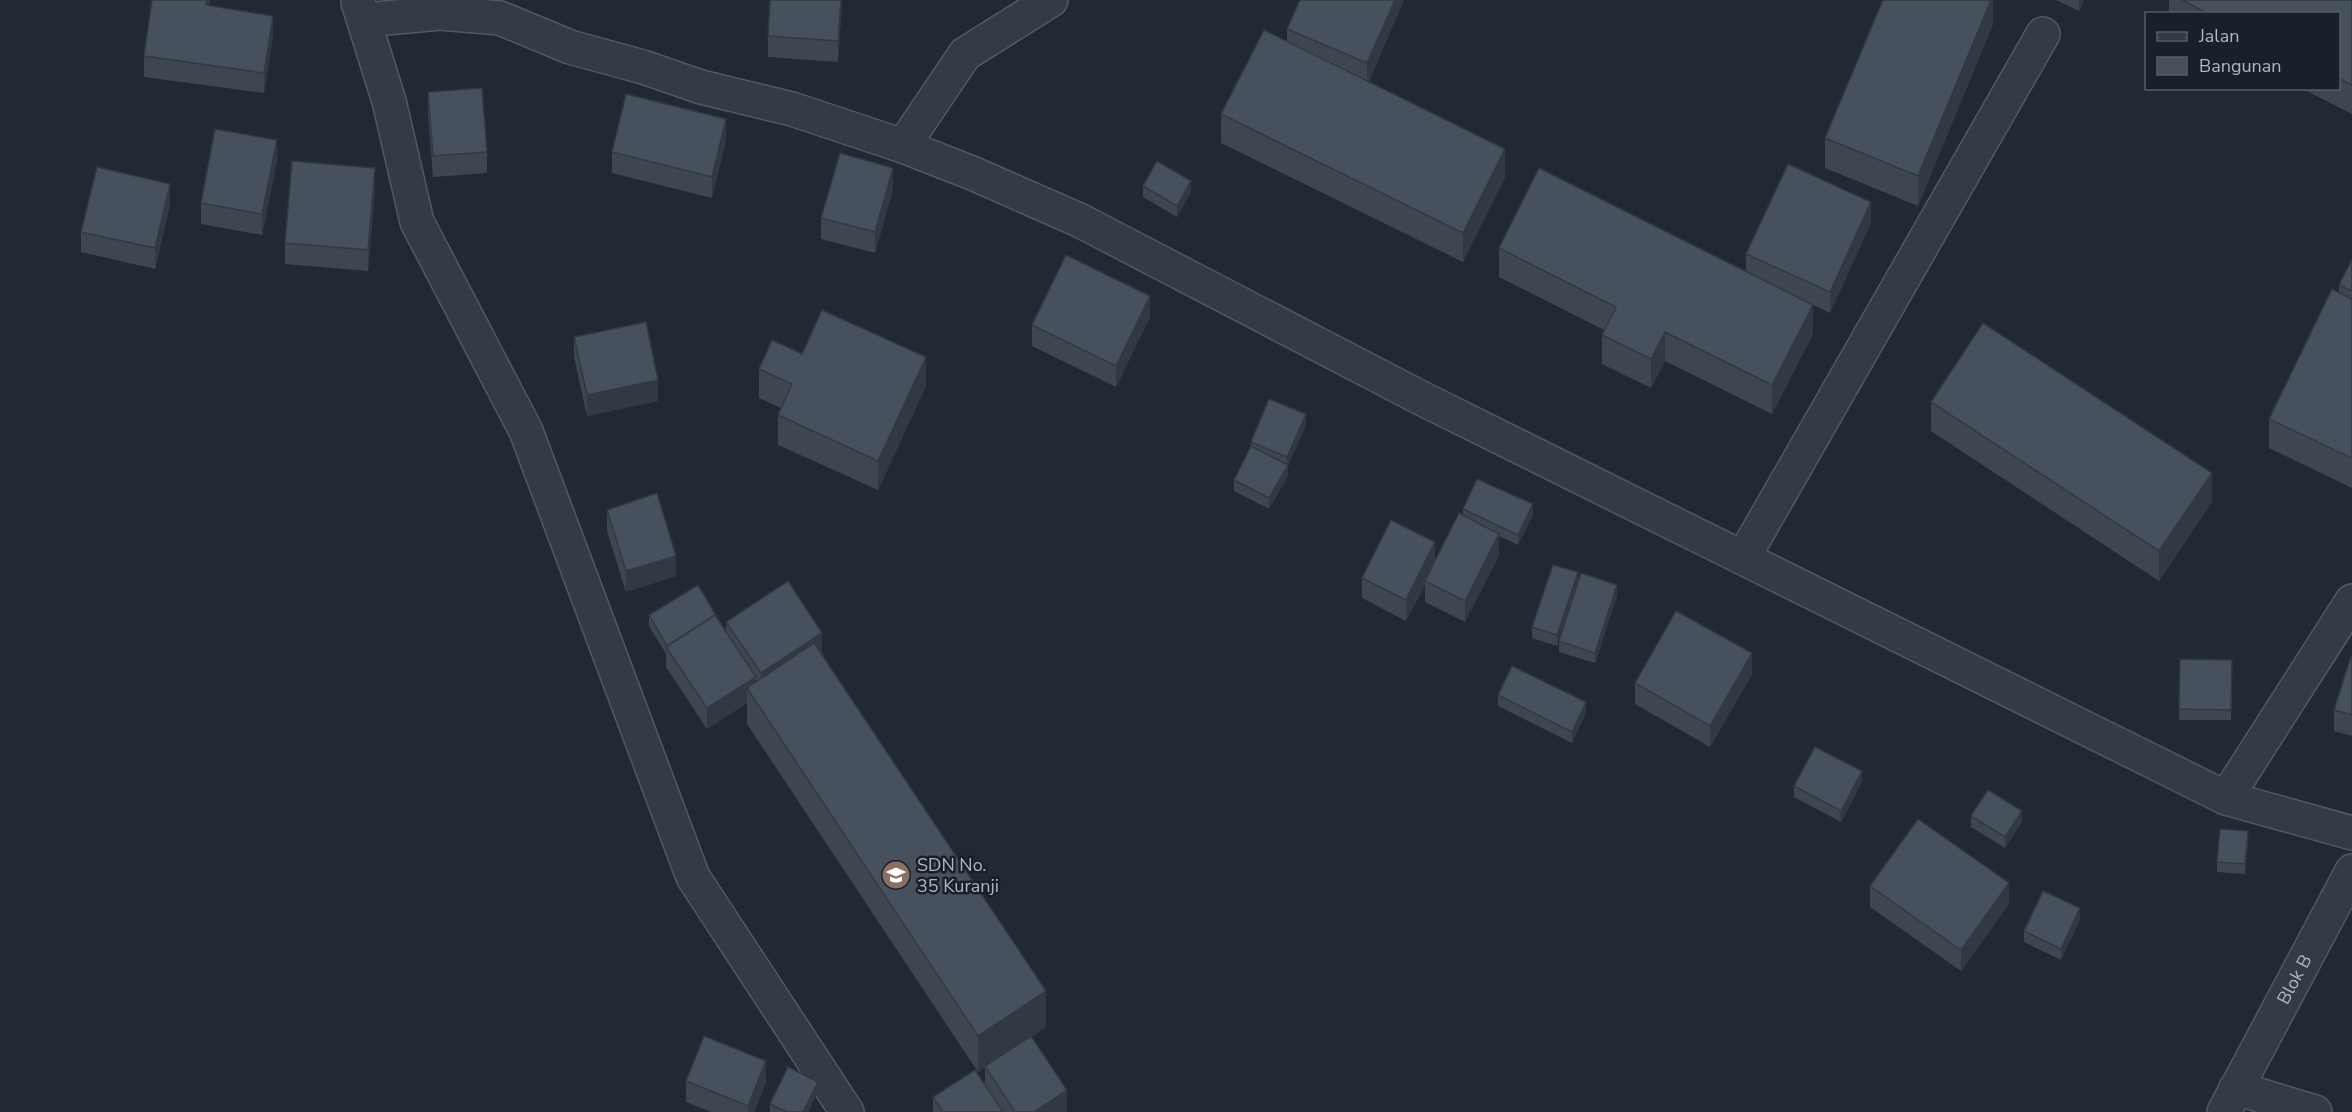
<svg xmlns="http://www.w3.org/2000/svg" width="2352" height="1112" font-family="'Nunito Sans',sans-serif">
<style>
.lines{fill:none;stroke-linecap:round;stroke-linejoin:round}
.minor-casing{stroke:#515963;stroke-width:36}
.minor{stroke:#343b45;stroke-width:33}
.wall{fill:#3d4651}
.shaded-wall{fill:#323942}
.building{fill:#47515e;stroke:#323942;stroke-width:1.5}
.labels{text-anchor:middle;stroke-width:5;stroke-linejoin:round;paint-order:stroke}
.poi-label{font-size:18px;fill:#aeb6c2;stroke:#192029;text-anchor:start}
.street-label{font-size:18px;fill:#aeb6c2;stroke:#192029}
</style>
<rect width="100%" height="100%" fill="#212934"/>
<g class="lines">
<g class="minor-casing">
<g id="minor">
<path d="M358 2 389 101 417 222 526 431 693 877 847 1112"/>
<path d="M365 20 440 13 500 18 570 47 643 67 701 87 792 109 903 146 972 173 1079 220 1421 398 2226 798 2352 601"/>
<path d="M903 146 965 54 1051 0"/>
<path d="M1743 558 2043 34"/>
<path d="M2226 798 2352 833"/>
<path d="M2236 1088 2315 1112"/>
<path id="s1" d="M2224 1112 2352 871"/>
</g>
</g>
<use href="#minor" class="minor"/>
</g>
<g class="wall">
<path d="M152 0H210L209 6 273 36 264 93 144 77V56Z"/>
<path d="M842 0 838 62 768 57V36Z"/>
<path d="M1300 0H1404L1369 81 1505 178 1463 262 1221 143V114L1287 41V29Z"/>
<path d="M1993 0V24L1918 206 1825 168V138Z"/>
<path d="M2056 0H2084L2079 11Z"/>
<path d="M2169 0H2352V114L2301 88H2338V14H2169Z"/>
<path d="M428 92 487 152V173L433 177 428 113Z"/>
<path d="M726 140 712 198 612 173V152Z"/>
<path d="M277 161 262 235 201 224V203Z"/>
<path d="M1143 186 1191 192 1177 217 1143 197Z"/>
<path d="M375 189 368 271 285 264V243Z"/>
<path d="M893 189 875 253 821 239V218Z"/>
<path d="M170 205 155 269 81 252V232Z"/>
<path d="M1871 223 1830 313 1813 305V334L1772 414 1665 361 1651 388 1602 364V335L1604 330 1499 277V248L1746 272V254Z"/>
<path d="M2352 259V488L2269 448V419L2339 293V285Z"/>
<path d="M1150 317 1116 387 1032 346V325Z"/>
<path d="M574 337 658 401 587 416 574 357Z"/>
<path d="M802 354 926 386 878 490 778 445V415L781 408 759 398V369Z"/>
<path d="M1931 402 2212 502 2159 581 1931 431Z"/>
<path d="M1306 425 1288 466V476L1269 509 1234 491V480L1251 448V442Z"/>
<path d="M1463 509 1533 515 1518 545 1499 536V555L1465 622 1425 602V585L1406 621 1362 598V578L1435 560 1463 516Z"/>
<path d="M607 510 676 576 626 592 607 531Z"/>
<path d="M1578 583 1557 646 1532 638V627Z"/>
<path d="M1617 596 1595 663 1559 652V641Z"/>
<path d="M649 615 717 617 726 631V622L822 653 1046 1027 1031 1037 1067 1111 1065 1112H933V1097L985 1084V1067L978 1072 747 724V703L707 729 666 667V654L649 626Z"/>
<path d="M2352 656V736L2334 731V710Z"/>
<path d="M2180 659 2232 660 2231 720H2179Z"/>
<path d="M1752 674 1710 747 1635 704V683Z"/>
<path d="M1498 695 1586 713 1572 743 1498 706Z"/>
<path d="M1862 782 1841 822 1794 797V786Z"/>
<path d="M1971 816 2022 822 2005 848 1971 827Z"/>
<path d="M2248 842 2245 874 2217 872V862Z"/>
<path d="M1870 886 2009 904 1961 971 1870 907Z"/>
<path d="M2080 919 2061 960 2024 942V931Z"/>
<path d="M686 1081 766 1082 754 1112H711L686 1102Z"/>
<path d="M818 1092 808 1112H770V1104Z"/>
</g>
<g class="shaded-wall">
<path d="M207 0H210L206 26V5Z"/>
<path d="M841 0H842L838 62V41Z"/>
<path d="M1395 0H1404L1367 84V63Z"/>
<path d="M1991 0H1993V24L1918 206V176Z"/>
<path d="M2079 0H2084L2079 11Z"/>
<path d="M273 16V36L264 93V73Z"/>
<path d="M726 119V140L712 198V177Z"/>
<path d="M277 140V161L262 235V214Z"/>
<path d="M1505 149V178L1463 262V233Z"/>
<path d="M375 168V189L368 271V250Z"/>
<path d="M893 168V189L875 253V232Z"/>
<path d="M1191 181V192L1177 217V206Z"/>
<path d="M170 184V205L155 269V248Z"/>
<path d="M1871 202V223L1830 313V292Z"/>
<path d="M1150 296V317L1116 387V366Z"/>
<path d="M1813 305V334L1772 414V385Z"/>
<path d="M1665 332V361L1651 388V359Z"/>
<path d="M926 357V386L878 490V461Z"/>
<path d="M658 380V401L587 416V395Z"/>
<path d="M1306 414V425L1288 466V476L1269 509V498L1287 466V457Z"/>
<path d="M2212 473V502L2159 581V551Z"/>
<path d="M1533 504V515L1518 545V535Z"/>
<path d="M1499 534V555L1465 622V601Z"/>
<path d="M1435 542V563L1425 581V585L1406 621V600Z"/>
<path d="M676 556V576L626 592V571Z"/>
<path d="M1578 572V583L1557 646V635Z"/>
<path d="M1617 585V596L1595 663V653Z"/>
<path d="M822 633V653L761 694V673Z"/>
<path d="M1752 653V674L1710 747V726Z"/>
<path d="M756 677V698L747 688V703L707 729V708Z"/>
<path d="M1586 702V713L1572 743V732Z"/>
<path d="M1862 771V782L1841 822V811Z"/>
<path d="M2022 811V822L2005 848V837Z"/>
<path d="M2248 831V842L2245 874V864Z"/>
<path d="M2009 883V904L1961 971V950Z"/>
<path d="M2080 908V919L2061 960V949Z"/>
<path d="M1046 991V1027L978 1072V1036Z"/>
<path d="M766 1061V1082L754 1112H748V1106Z"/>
<path d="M818 1082V1092L808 1112H803Z"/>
<path d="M1067 1090V1111L1065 1112H1034Z"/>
</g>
<g class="building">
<path d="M152 0H207L206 5 273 16 264 73 144 56Z"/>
<path d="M770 0H841L838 41 768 36Z"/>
<path d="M1300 0H1395L1367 63 1287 29Z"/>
<path d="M1883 0H1991L1918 176 1825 138Z"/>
<path d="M2182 0H2352V85L2338 78V14H2209Z"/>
<path d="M1264 30 1505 149 1463 233 1221 114Z"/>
<path d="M482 88 487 152 433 156 428 92Z"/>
<path d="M626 94 726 119 712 177 612 152Z"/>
<path d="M215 129 277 140 262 214 201 203Z"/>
<path d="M840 153 893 168 875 232 821 218Z"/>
<path d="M292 161 375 168 368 250 285 243Z"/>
<path d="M1157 161 1191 181 1177 206 1143 186Z"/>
<path d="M1788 164 1871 202 1830 292 1746 254Z"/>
<path d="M97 167 170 184 155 248 81 232Z"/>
<path d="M1539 168 1813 305 1772 385 1665 332 1651 359 1602 335 1616 307 1499 248Z"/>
<path d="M1066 255 1150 296 1116 366 1032 325Z"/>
<path d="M2352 259V291L2339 285Z"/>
<path d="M2332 289 2352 299V458L2269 419Z"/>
<path d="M822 310 926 357 878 461 778 415 792 384 759 369 772 340 802 354Z"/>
<path d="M646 322 658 380 587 395 574 337Z"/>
<path d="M1983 323 2212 473 2159 551 1931 402Z"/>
<path d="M1269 399 1306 414 1287 457 1251 442Z"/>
<path d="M1251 446 1288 465 1269 498 1234 480Z"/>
<path d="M1477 479 1533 504 1518 535 1463 509Z"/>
<path d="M657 493 676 556 626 571 607 510Z"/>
<path d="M1459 513 1499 534 1465 601 1425 581Z"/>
<path d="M1391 520 1435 542 1406 600 1362 578Z"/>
<path d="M1553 565 1578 572 1557 635 1532 627Z"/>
<path d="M1581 573 1617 585 1595 653 1559 641Z"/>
<path d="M788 581 822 633 761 673 726 622Z"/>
<path d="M698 585 717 617 715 615 667 646 649 615Z"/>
<path d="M1676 611 1752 653 1710 726 1635 683Z"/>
<path d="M715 615 756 677 707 708 666 647Z"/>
<path d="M814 643 1046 991 978 1036 747 688Z"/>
<path d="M2351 656H2352V715L2334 710Z"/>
<path d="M2180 659 2232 660 2231 710 2179 709Z"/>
<path d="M1512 666 1586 702 1572 732 1498 695Z"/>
<path d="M1815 747 1862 771 1841 811 1794 786Z"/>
<path d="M1988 790 2022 811 2005 837 1971 816Z"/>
<path d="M1918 819 2009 883 1961 950 1870 886Z"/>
<path d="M2220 829 2248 831 2245 864 2217 862Z"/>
<path d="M2043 891 2080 908 2061 949 2024 931Z"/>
<path d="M704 1036 766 1061 748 1106 686 1081Z"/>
<path d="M1031 1036 1067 1090 1034 1112H1015L985 1066Z"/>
<path d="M788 1067 818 1082 803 1112H787L770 1104Z"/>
<path d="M975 1070 1003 1112H943L933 1097Z"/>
</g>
<defs>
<g id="school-disc" transform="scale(1.5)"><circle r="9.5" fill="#8d6e63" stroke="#192029"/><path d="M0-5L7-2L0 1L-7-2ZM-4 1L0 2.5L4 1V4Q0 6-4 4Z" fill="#fff"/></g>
</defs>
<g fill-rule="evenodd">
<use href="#school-disc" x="896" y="875"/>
</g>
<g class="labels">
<g class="poi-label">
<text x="917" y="871">SDN No.<tspan x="917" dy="21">35 Kuranji</tspan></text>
</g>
<g class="street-label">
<text dy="6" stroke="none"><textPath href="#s1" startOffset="150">Blok B</textPath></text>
</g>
</g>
<rect x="2145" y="12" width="195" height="78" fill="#192029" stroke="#555c66" stroke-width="1.5"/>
<rect x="2157" y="32" width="30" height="9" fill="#343b45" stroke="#555c66" stroke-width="1.5"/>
<text x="2199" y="42" font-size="18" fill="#aeb6c2">Jalan</text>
<rect x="2157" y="57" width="30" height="18" fill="#47515e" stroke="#555c66" stroke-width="1.5"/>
<text x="2199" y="72" font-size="18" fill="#aeb6c2">Bangunan</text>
</svg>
